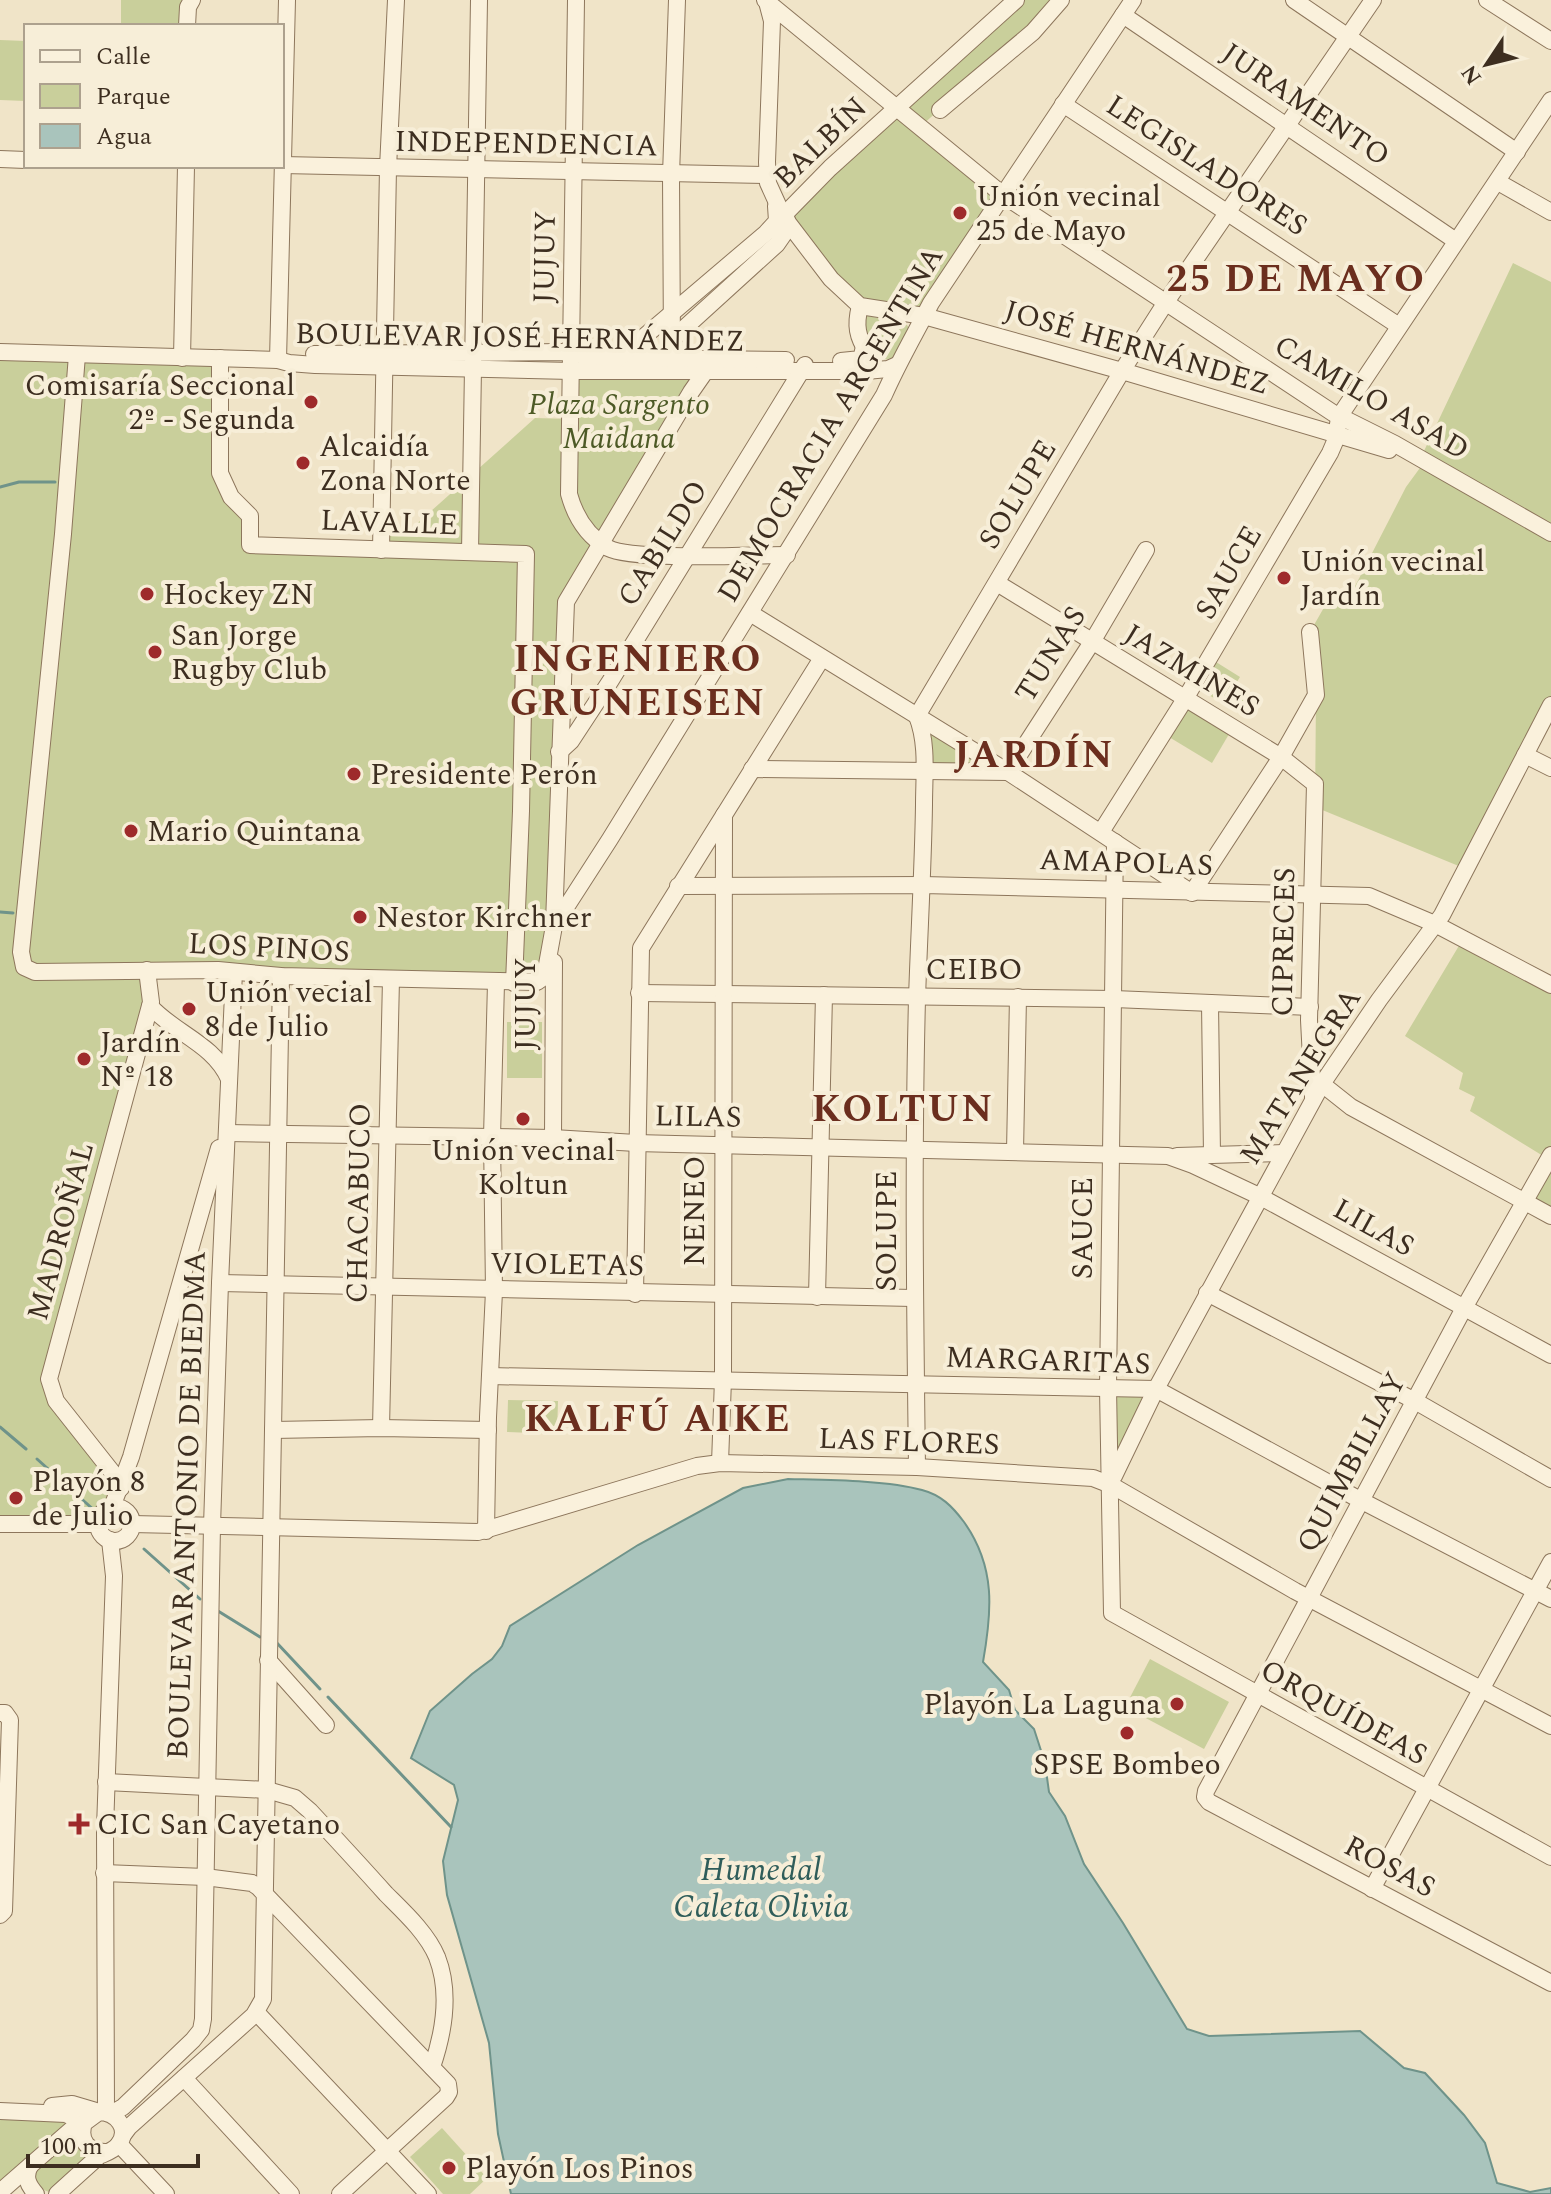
<svg xmlns="http://www.w3.org/2000/svg" width="1551" height="2194" font-family="Spectral,serif">
<style>
.green{fill:#c9cf9b}
.water{fill:#a9c4bc;stroke:#6f938a;stroke-width:2}
.lines{fill:none;stroke-linecap:round;stroke-linejoin:round}
.stream{stroke:#6f938a;stroke-width:3}
.minor-casing{stroke:#8d765c;stroke-width:18}
.minor{stroke:#faf1dc;stroke-width:16}
.poi-dot{fill:#9e2a2b;stroke:#f7eed8;stroke-width:3}
.labels{text-anchor:middle;stroke-width:8;stroke-linejoin:round;paint-order:stroke}
.street-label{font-size:30px;fill:#3d2e20;stroke:#f7eed8}
.poi-label{font-size:30px;fill:#3d2e20;stroke:#f7eed8;text-anchor:start}
.park-label{font-size:30px;font-style:italic;fill:#4d5a26;stroke:#f7eed8}
.water-label{font-size:32px;font-style:italic;fill:#2f5d5a;stroke:#f7eed8}
.district-label{font-size:38px;font-weight:bold;letter-spacing:2px;fill:#6b2e1e;stroke:#f7eed8}
</style>
<rect width="100%" height="100%" fill="#f0e4c8"/>
<g class="green">
<path d="M121 0H188L187 26H121Z"/>
<path d="M1016 0H1061L920 127 1003 195 924 316 860 306 783 216Z"/>
<path d="M0 40 26 41V101L0 100Z"/>
<path d="M1513 263 1551 282V705L1466 869 1315 807 1316 695 1310 632 1334 590 1350 596 1406 487 1425 461 1424 451Z"/>
<path d="M865 315 907 325 912 333 895 358 879 360 863 334Z"/>
<path d="M0 352 220 358V473L250 516 251 545 381 550 382 531 411 529 535 418 571 419V371H707L566 603 544 977 148 970 151 1002 49 1379 120 1482 107 1508 98 1520 0 1524Z"/>
<path d="M1216 662 1240 677 1235 685 1253 696 1242 714 1207 694 1203 684Z"/>
<path d="M1196 708 1232 729 1212 763 1169 737 1186 711Z"/>
<path d="M926 727 989 767 930 769Z"/>
<path d="M1463 939 1551 985V1216L1524 1203 1548 1159 1470 1111 1475 1097 1459 1089 1463 1073 1405 1036Z"/>
<rect x="507" y="1022" width="35" height="56"/>
<path d="M1113 1396 1150 1397 1115 1472Z"/>
<path d="M508 1400 558 1401 557 1434 507 1432Z"/>
<path d="M1150 1659 1229 1702 1204 1749 1125 1707Z"/>
<path d="M86 2107 0 2192V2111Z"/>
<path d="M442 2128 487 2178 470 2194H443L410 2157Z"/>
<path d="M70 2139 89 2157 49 2192C40 2189 35 2183 34 2172Z"/>
</g>
<path class="water" d="M788 1479C825 1480 886 1480 922 1490 941 1495 952 1506 964 1522 996 1567 992 1611 983 1662L1009 1690 1015 1710 1034 1729 1045 1763 1049 1792 1065 1816 1084 1864 1123 1923 1187 2029 1209 2036 1360 2031 1404 2068 1425 2073 1464 2115 1485 2143 1497 2183 1530 2192 1551 2188V2194H511L498 2134 489 2043 447 1895 443 1861 458 1800 454 1785 411 1758 430 1711 472 1674 492 1659 502 1646 510 1626 638 1545 743 1488Z"/>
<g class="lines">
<g class="stream">
<path d="M0 487 19 482H55"/>
<path d="M0 912 13 913"/>
<path d="M0 1427 26 1449"/>
<path d="M37 1459 95 1511"/>
<path d="M144 1549 200 1599"/>
<path d="M218 1611 260 1637"/>
<path d="M276 1642 320 1689"/>
<path d="M328 1697 451 1827"/>
</g>
<g class="minor-casing">
<g id="minor">
<path d="M576 0 569 494C575 516 587 536 608 548 633 561 752 555 787 555"/>
<path d="M765 0 1003 195 1333 413 1395 444 1551 533"/>
<path d="M1294 0 1517 152"/>
<path d="M1487 0 1551 41"/>
<path d="M767 2 772 21 767 162 768 183 783 216 831 279 860 306 924 316 1122 371 1389 450"/>
<path d="M1123 15 1456 241"/>
<path d="M187 26 188 7 192 0"/>
<path d="M1063 104 1399 326"/>
<path d="M940 110 1033 32 1061 0"/>
<path d="M0 159 26 160"/>
<path d="M282 165 768 175"/>
<path d="M1498 182 1551 212"/>
<path d="M783 216 830 168 1016 0"/>
<path d="M860 306C855 325 857 337 868 353"/>
<path d="M668 343 777 244 786 231 787 220"/>
<path d="M0 352 278 360 289 363 315 365 571 371H866L888 369 897 365"/>
<path d="M314 354 571 352 583 356 618 358 786 360"/>
<path d="M77 355 63 534 21 952 24 967 35 972 218 970 281 976 537 982 544 977 546 970 554 926 610 839 884 395C898 363 915 334 931 303L1133 0"/>
<path d="M182 358 186 166"/>
<path d="M220 358V473L231 497 250 516V545L526 554 521 811 514 983"/>
<path d="M619 358 766 233 777 221 776 206"/>
<path d="M278 360 287 0"/>
<path d="M841 361 861 359 864 347"/>
<path d="M675 365 672 349 671 175 677 0"/>
<path d="M381 550 388 168 396 0"/>
<path d="M470 552 479 0"/>
<path d="M997 583 1281 757 1315 784 1309 1020 1313 1097"/>
<path d="M750 613 1008 772 1192 893 1281 757 1316 695 1310 632"/>
<path d="M917 716 1122 371 1166 302 1373 0"/>
<path d="M559 752 571 741 611 680 805 365"/>
<path d="M1525 755 1551 768"/>
<path d="M752 769 1008 772 1092 642 1146 550"/>
<path d="M1101 832 1185 699 1330 453 1336 439 1339 417 1551 100"/>
<path d="M1115 842 1108 1388 1112 1613 1551 1857"/>
<path d="M678 886 923 885 1369 896 1435 924 1551 985"/>
<path d="M554 923 566 602 691 392 714 359"/>
<path d="M639 993 1114 999 1310 1007"/>
<path d="M1210 1003 1212 1155"/>
<path d="M150 1006C174 1033 214 1044 229 1079"/>
<path d="M1322 1084 1351 1107 1551 1216"/>
<path d="M227 1133 553 1138 636 1143 1168 1156 1193 1165 1259 1196 1551 1355"/>
<path d="M553 1138 554 962"/>
<path d="M1015 1152 1018 997"/>
<path d="M1551 1155 1464 1308 1206 1791 1205 1797 1209 1802 1551 1983"/>
<path d="M1177 1156 1284 1153"/>
<path d="M220 1283 913 1298"/>
<path d="M1207 1293 1415 1401 1551 1479"/>
<path d="M635 1294 641 948 822 658"/>
<path d="M817 1297 824 995"/>
<path d="M490 1376 1156 1389 1362 1501 1551 1599"/>
<path d="M381 1428 391 979"/>
<path d="M273 1430 381 1428 488 1430"/>
<path d="M720 1463 723 1379 724 815"/>
<path d="M917 1467C915 1311 913 1155 917 999 919 935 923 870 924 805 924 775 928 744 917 716"/>
<path d="M1114 1476 1156 1389 1322 1084 1379 1000 1442 915 1551 705"/>
<path d="M121 1488 120 1482 56 1401 49 1379 151 1002 147 970"/>
<path d="M112 1507 131 1457 219 1148"/>
<circle cx="115" cy="1524" r="17"/>
<path d="M0 1524H98"/>
<path d="M132 1524 478 1532 697 1466 720 1463 917 1467 1093 1478 1111 1485 1295 1591 1551 1726"/>
<path d="M486 1531 488 1417 494 1291 492 1137 496 983"/>
<path d="M268 1660 326 1725"/>
<path d="M0 1713H5L10 1720 4 1911 0 1915"/>
<path d="M106 1782 267 1790 295 1798 310 1811C336 1839 361 1866 386 1894 404 1912 427 1933 437 1957 451 1993 444 2032 432 2067"/>
<path d="M104 1873 205 1877 252 1883 258 1887 448 2084 449 2092 446 2097 340 2194"/>
<path d="M1372 1889 1551 1562"/>
<path d="M256 2012 428 2194"/>
<path d="M184 2078 291 2194"/>
<path d="M52 2106 72 2104 99 2112"/>
<path d="M0 2111 66 2114 84 2123"/>
<path d="M106 2112 105 1828 114 1576 110 1540"/>
<path d="M111 2114 123 2107 193 2040 201 2030 203 2019 212 1526 220 1283 234 972"/>
<path d="M123 2135 129 2127 254 2015 263 1999 281 976"/>
<path d="M119 2144 166 2194"/>
<path d="M30 2166C24 2177 28 2185 36 2194"/>
<path d="M0 2192 72 2129 82 2127"/>
<path d="M57 2194 99 2156C106 2153 113 2151 118 2145 131 2129 116 2112 99 2112L84 2123C78 2141 89 2153 108 2152"/>
</g>
</g>
<use href="#minor" class="minor"/>
</g>
<g class="poi-dot">
<circle cx="960" cy="213" r="8"/>
<circle cx="311" cy="402" r="8"/>
<circle cx="303" cy="463" r="8"/>
<circle cx="1284" cy="578" r="8"/>
<circle cx="147" cy="594" r="8"/>
<circle cx="155" cy="652" r="8"/>
<circle cx="354" cy="774" r="8"/>
<circle cx="131" cy="831" r="8"/>
<circle cx="360" cy="917" r="8"/>
<circle cx="189" cy="1009" r="8"/>
<circle cx="84" cy="1059" r="8"/>
<circle cx="523" cy="1119" r="8"/>
<circle cx="16" cy="1498" r="8"/>
<circle cx="1177" cy="1704" r="8"/>
<circle cx="1127" cy="1733" r="8"/>
<path d="M75 1812h8v8h8v8h-8v8h-8v-8h-8v-8h8z"/>
<circle cx="449" cy="2168" r="8"/>
</g>
<g class="labels">
<g class="street-label">
<text transform="translate(1306 104) rotate(34)" y="10">JURAMENTO</text>
<text transform="translate(820 142) rotate(-44)" y="10">BALBÍN</text>
<text transform="translate(526 143) rotate(1)" y="10">INDEPENDENCIA</text>
<text transform="translate(1207 165) rotate(33)" y="10">LEGISLADORES</text>
<text transform="translate(544 257) rotate(-89)" y="10">JUJUY</text>
<text transform="translate(520 337) rotate(1)" y="10">BOULEVAR JOSÉ HERNÁNDEZ</text>
<text transform="translate(1137 347) rotate(16)" y="10">JOSÉ HERNÁNDEZ</text>
<text transform="translate(1372 397) rotate(30)" y="10">CAMILO ASAD</text>
<text transform="translate(830 424) rotate(-59)" y="10">DEMOCRACIA ARGENTINA</text>
<text transform="translate(1017 494) rotate(-59)" y="10">SOLUPE</text>
<text transform="translate(389 522) rotate(2)" y="10">LAVALLE</text>
<text transform="translate(662 543) rotate(-58)" y="10">CABILDO</text>
<text transform="translate(1228 572) rotate(-60)" y="10">SAUCE</text>
<text transform="translate(1050 654) rotate(-58)" y="10">TUNAS</text>
<text transform="translate(1192 670) rotate(31)" y="10">JAZMINES</text>
<text transform="translate(1126 862) rotate(2)" y="10">AMAPOLAS</text>
<text transform="translate(1283 942) rotate(-89)" y="10">CIPRECES</text>
<text transform="translate(269 947) rotate(3)" y="10">LOS PINOS</text>
<text x="974" y="979">CEIBO</text>
<text transform="translate(525 1004) rotate(-90)" y="10">JUJUY</text>
<text transform="translate(1300 1076) rotate(-58)" y="10">MATANEGRA</text>
<text transform="translate(698 1116) rotate(1)" y="10">LILAS</text>
<text transform="translate(358 1203) rotate(-89)" y="10">CHACABUCO</text>
<text transform="translate(694 1211) rotate(-90)" y="10">NENEO</text>
<text transform="translate(1374 1227) rotate(29)" y="10">LILAS</text>
<text transform="translate(1082 1228) rotate(-90)" y="10">SAUCE</text>
<text transform="translate(60 1231) rotate(-75)" y="10">MADROÑAL</text>
<text transform="translate(886 1231) rotate(-90)" y="10">SOLUPE</text>
<text transform="translate(567 1264) rotate(1)" y="10">VIOLETAS</text>
<text transform="translate(1048 1360) rotate(2)" y="10">MARGARITAS</text>
<text transform="translate(909 1441) rotate(2)" y="10">LAS FLORES</text>
<text transform="translate(1351 1462) rotate(-62)" y="10">QUIMBILLAY</text>
<text transform="translate(186 1505) rotate(-88)" y="10">BOULEVAR ANTONIO DE BIEDMA</text>
<text transform="translate(1344 1712) rotate(29)" y="10">ORQUÍDEAS</text>
<text transform="translate(1390 1866) rotate(28)" y="10">ROSAS</text>
</g>
<g class="poi-label">
<text x="976" y="206">Unión vecinal<tspan x="976" dy="34">25 de Mayo</tspan></text>
<text x="295" y="395" text-anchor="end">Comisaría Seccional<tspan x="295" dy="34">2º - Segunda</tspan></text>
<text x="319" y="456">Alcaidía<tspan x="319" dy="34">Zona Norte</tspan></text>
<text x="1300" y="571">Unión vecinal<tspan x="1300" dy="34">Jardín</tspan></text>
<text x="163" y="604">Hockey ZN</text>
<text x="171" y="645">San Jorge<tspan x="171" dy="34">Rugby Club</tspan></text>
<text x="370" y="784">Presidente Perón</text>
<text x="147" y="841">Mario Quintana</text>
<text x="376" y="927">Nestor Kirchner</text>
<text x="205" y="1002">Unión vecial<tspan x="205" dy="34">8 de Julio</tspan></text>
<text x="100" y="1052">Jardín<tspan x="100" dy="34">Nº 18</tspan></text>
<text x="523" y="1160" text-anchor="middle">Unión vecinal<tspan x="523" dy="34">Koltun</tspan></text>
<text x="32" y="1491">Playón 8<tspan x="32" dy="34">de Julio</tspan></text>
<text x="1161" y="1714" text-anchor="end">Playón La Laguna</text>
<text x="1127" y="1774" text-anchor="middle">SPSE Bombeo</text>
<text x="97" y="1834">CIC San Cayetano</text>
<text x="465" y="2178">Playón Los Pinos</text>
</g>
<g class="park-label">
<text x="619" y="414">Plaza Sargento<tspan x="619" dy="34">Maidana</tspan></text>
</g>
<g class="water-label">
<text x="761" y="1880">Humedal<tspan x="761" dy="37">Caleta Olivia</tspan></text>
</g>
<g class="district-label">
<text x="1296" y="291">25 DE MAYO</text>
<text x="638" y="671">INGENIERO<tspan x="638" dy="44">GRUNEISEN</tspan></text>
<text x="1034" y="767">JARDÍN</text>
<text x="903" y="1121">KOLTUN</text>
<text x="658" y="1431">KALFÚ AIKE</text>
</g>
</g>
<rect x="24" y="24" width="260" height="144" fill="#f7eed8" stroke="#ada18e" stroke-width="2"/>
<rect x="40" y="50" width="40" height="12" fill="#faf1dc" stroke="#ada18e" stroke-width="2"/>
<text x="96" y="64" font-size="24" fill="#3d2e20">Calle</text>
<rect x="40" y="84" width="40" height="24" fill="#c9cf9b" stroke="#ada18e" stroke-width="2"/>
<text x="96" y="104" font-size="24" fill="#3d2e20">Parque</text>
<rect x="40" y="124" width="40" height="24" fill="#a9c4bc" stroke="#ada18e" stroke-width="2"/>
<text x="96" y="144" font-size="24" fill="#3d2e20">Agua</text>
<g transform="translate(1487 64) rotate(235)" stroke="#f7eed8" stroke-width="6" paint-order="stroke">
<path d="M0-6L14 30L0 20L-14 30Z" fill="#3d2e20"/>
<text y="-12" font-size="22" font-weight="bold" text-anchor="middle" fill="#3d2e20">N</text>
</g>
<path d="M28 2154v12h170v-12" fill="none" stroke="#3d2e20" stroke-width="4"/>
<text x="40" y="2154" font-size="24" fill="#3d2e20" stroke="#f7eed8" stroke-width="6" paint-order="stroke">100 m</text>
</svg>
